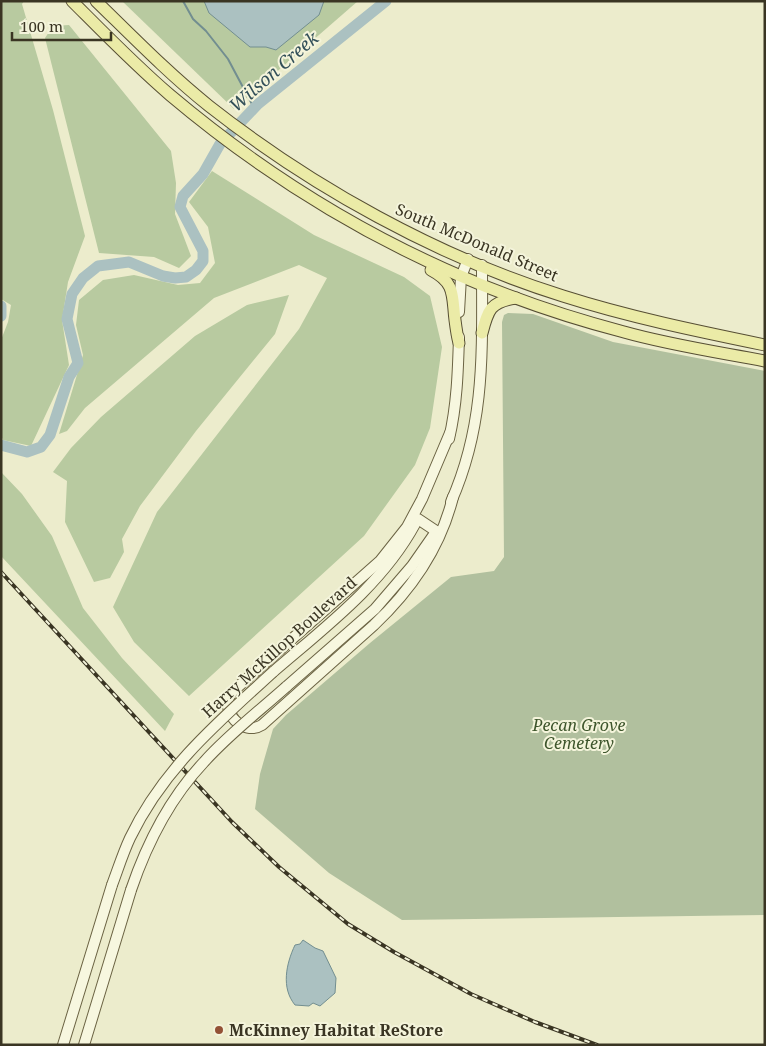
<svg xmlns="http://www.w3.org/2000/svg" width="766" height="1046" font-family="'Noto Serif',serif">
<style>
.green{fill:#b8caa0}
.cemetery{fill:#b1c09e}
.water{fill:#abc1c1;stroke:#728e90}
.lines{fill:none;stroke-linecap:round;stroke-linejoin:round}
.stream{stroke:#728e90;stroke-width:2}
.river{stroke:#abc1c1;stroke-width:11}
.secondary-casing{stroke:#6b6343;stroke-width:12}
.primary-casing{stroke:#574f34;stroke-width:13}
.secondary{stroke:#f7f7df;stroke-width:10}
.primary{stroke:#ebeba7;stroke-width:11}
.rail-casing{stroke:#3a3523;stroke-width:4}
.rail{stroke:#f4f4db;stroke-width:2;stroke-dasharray:5.5;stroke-linecap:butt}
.secondary-bridge-casing{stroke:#6b6343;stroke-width:12;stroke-linecap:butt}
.secondary-bridge{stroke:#f7f7df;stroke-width:10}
.poi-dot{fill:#935135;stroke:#f4f4db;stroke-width:2}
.labels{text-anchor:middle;stroke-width:4;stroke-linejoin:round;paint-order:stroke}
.street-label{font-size:16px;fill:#3a3523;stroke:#f4f4db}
.park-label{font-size:16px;font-style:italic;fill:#3d552b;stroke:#f4f4db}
.poi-label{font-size:16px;font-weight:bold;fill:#3a3523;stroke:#f4f4db;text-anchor:start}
.water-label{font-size:18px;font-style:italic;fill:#335059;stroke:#f4f4db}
</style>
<rect width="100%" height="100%" fill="#ececcc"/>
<g class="green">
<path d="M1 1H24L22 4 53 110 85 236 68 282 62 320 69 365 31 446 3 440 1 435V340L8 322 11 305 1 299Z"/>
<path d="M122 1H358L234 109Z"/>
<path d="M69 25 171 151 176 183 175 214 191 256 179 268 154 257 99 253 45 38 53 26Z"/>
<path d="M212 171 314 235 404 277 430 296 442 347 430 428 415 465 364 536 189 696 134 642 113 607 157 512 299 329 327 278 299 265 214 298 85 408 67 431 59 434 83 355 76 325 79 300 103 280 134 275 178 285 200 283 215 263 208 227 189 202Z"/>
<path d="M289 295 275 334 196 431 140 506 122 539 124 552 110 578 94 582 65 522 67 481 53 472 71 448 101 417 195 336 247 305Z"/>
<path d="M1 472 22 494 52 536 83 608 122 658 174 714 165 731 1 556Z"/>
</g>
<path class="cemetery" d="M508 313 533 314 613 342 765 371V915L402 920 329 873 255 809 260 774 273 729 286 715 370 643 451 577 494 571 504 557 502 322 504 315Z"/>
<g class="water">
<path d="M204 1H324L319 15 276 50 266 47H250L209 13Z"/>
<path d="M303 940 315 948 323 951 336 978 335 993 320 1006 313 1003 309 1006 295 1005C281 988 286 964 295 945L300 944Z"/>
</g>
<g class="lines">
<path class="stream" d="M183 1 193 19 206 31 228 59 254 108"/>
<g class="river">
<path d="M1 306V316"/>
<path d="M1 445 27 452 41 447 50 435 69 377 78 363 67 319 72 294 83 278 98 266 129 262 163 276 175 278 186 277 196 270 203 261V251L180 207 183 196 203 174 220 144 258 104 386 1"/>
</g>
<g class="secondary-casing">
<g id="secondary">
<path d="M459 312 461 277 468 259"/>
<path d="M450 433 422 499 407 527 380 561 231 693C219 711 243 737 262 725L374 625C411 590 441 546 453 497"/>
<path d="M449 439C457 405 458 371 459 337"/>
<path d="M451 502C486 423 482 350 482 265"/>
<path d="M418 519 436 531"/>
<path d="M273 672C324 628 382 585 415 524"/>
<path d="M286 687 375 609 412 566 435 533"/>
<path d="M63 1045 112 885"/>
<path d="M84 1045 131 890"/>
</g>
</g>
<g class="primary-casing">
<g id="primary">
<path d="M72 1C104 33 136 66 170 95 304 208 454 288 624 332 670 345 718 352 765 361"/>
<path d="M96 1C133 37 169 74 209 106 312 187 438 257 563 296 629 317 697 331 765 345"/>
<path d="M431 270C456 283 452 296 455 320 456 328 457 336 459 343"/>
<path d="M482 333C488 310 490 302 516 298"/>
</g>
</g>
<use href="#secondary" class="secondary"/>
<use href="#primary" class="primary"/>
<g class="rail-casing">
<path id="rail" d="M1 572 232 822 279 867 348 924 394 952 471 994 535 1022 597 1045"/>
</g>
<use href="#rail" class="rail"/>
<g class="secondary-bridge-casing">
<g id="secondary-bridge">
<path d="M112 885C118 869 123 853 130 838 163 769 217 723 273 672"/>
<path d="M131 890C147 843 169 799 204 762 228 735 258 712 286 687"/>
</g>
</g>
<use href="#secondary-bridge" class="secondary-bridge"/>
</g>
<circle class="poi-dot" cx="219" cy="1030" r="5"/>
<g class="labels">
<g class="street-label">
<text transform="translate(477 242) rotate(23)" y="6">South McDonald Street</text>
<text transform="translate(279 647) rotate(-42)" y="6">Harry McKillop Boulevard</text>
</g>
<g class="park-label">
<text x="579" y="731">Pecan Grove<tspan x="579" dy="18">Cemetery</tspan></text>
</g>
<g class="poi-label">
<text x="229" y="1036">McKinney Habitat ReStore</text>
</g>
<g class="water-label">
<text transform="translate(274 72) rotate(-41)" y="6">Wilson Creek</text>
</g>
</g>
<rect width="766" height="1046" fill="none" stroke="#3a3523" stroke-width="5"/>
<path d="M12 32v8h99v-8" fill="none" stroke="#3a3523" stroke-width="2.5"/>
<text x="20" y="32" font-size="15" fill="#3a3523" stroke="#f4f4db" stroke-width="4" paint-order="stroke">100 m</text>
</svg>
